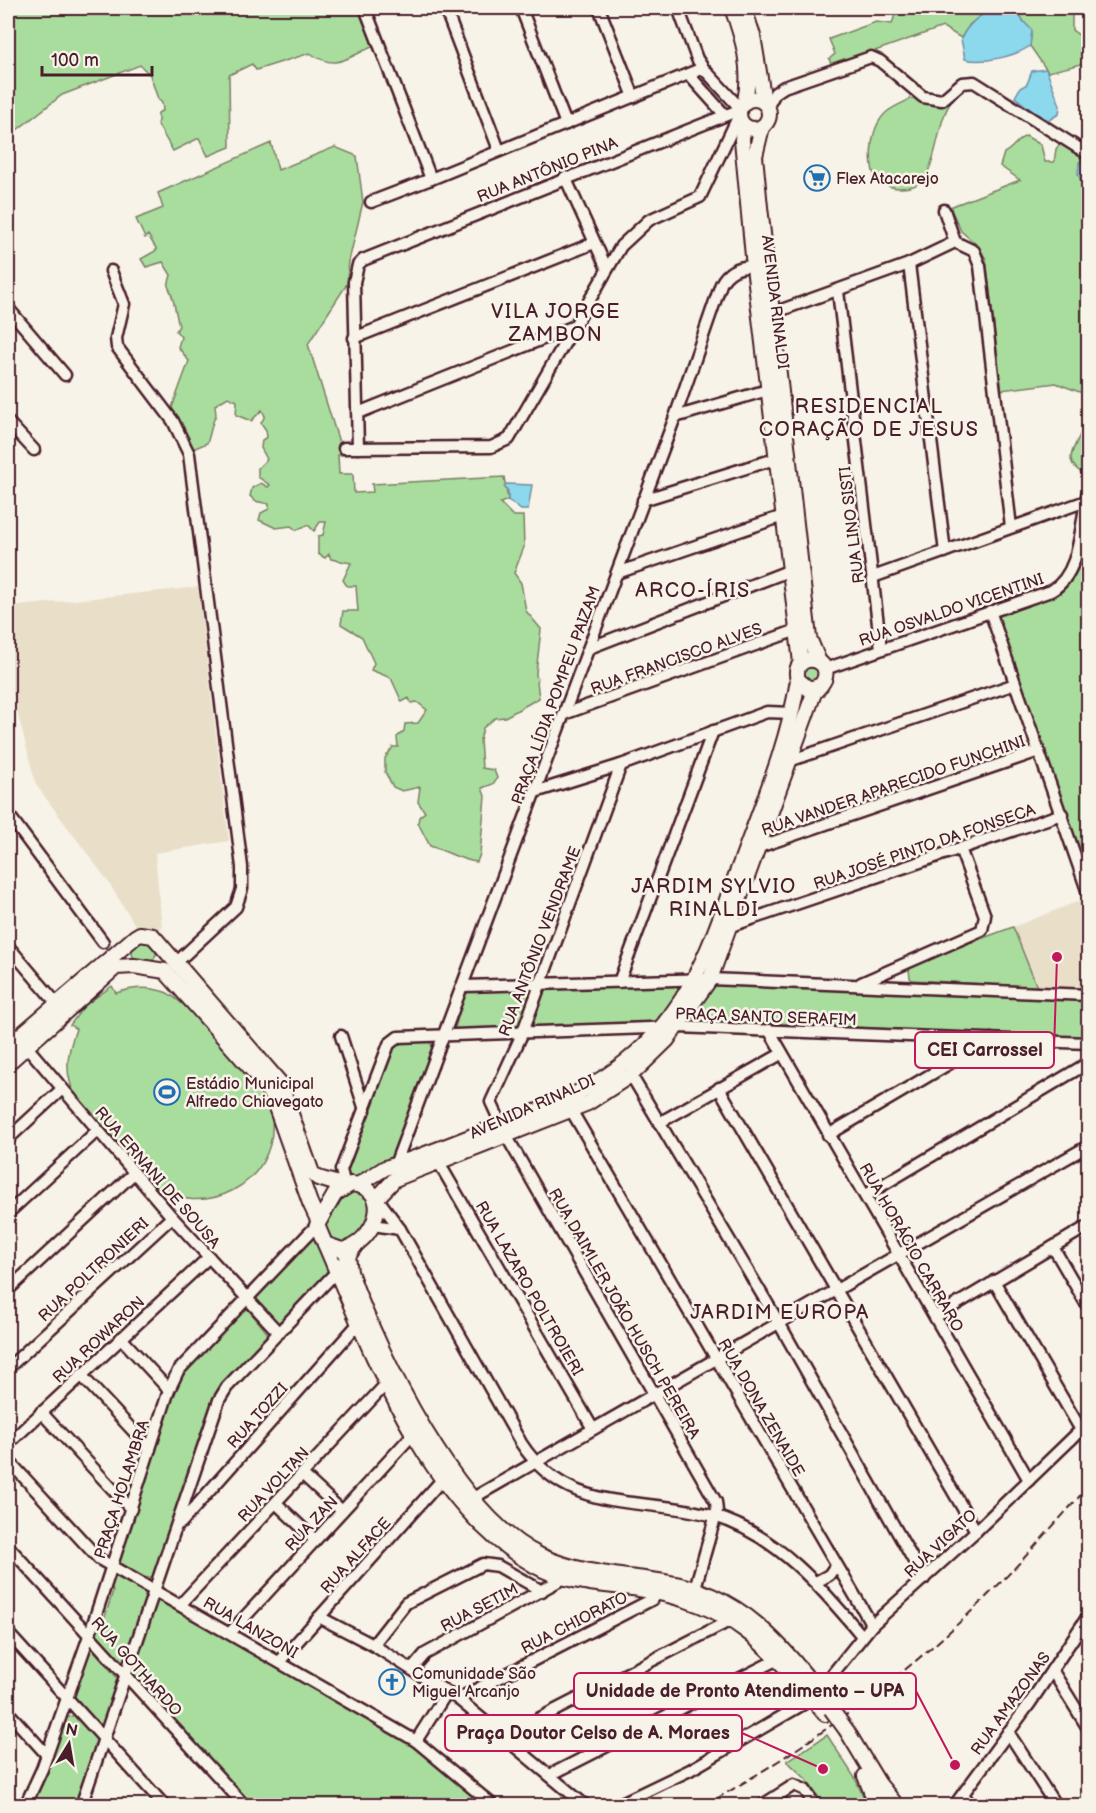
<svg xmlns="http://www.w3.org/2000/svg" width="1096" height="1813" font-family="'Balsamiq Sans',sans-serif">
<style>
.built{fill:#e9dfc9}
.green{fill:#a9dd9e;stroke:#7a7e64;stroke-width:1.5}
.water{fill:#8cd8ed;stroke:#728e9f;stroke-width:1.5}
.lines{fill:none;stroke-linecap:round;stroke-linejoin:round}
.minor-casing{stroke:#4a1f2b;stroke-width:15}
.major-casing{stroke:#4a1f2b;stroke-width:18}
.minor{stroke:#f7f3e8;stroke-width:10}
.major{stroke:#f7f3e8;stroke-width:14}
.rail{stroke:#4a1f2b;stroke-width:2;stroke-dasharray:9 4.5;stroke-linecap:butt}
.major-bridge-casing{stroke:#4a1f2b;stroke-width:18;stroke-linecap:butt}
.major-bridge{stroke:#f7f3e8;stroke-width:14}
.labels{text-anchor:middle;stroke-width:5;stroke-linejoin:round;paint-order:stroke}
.street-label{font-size:16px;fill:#4a1f2b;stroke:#f7f3e8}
.poi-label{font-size:16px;fill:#4a1f2b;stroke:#f7f3e8;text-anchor:start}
.quarter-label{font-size:20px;letter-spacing:1.5px;fill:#4a1f2b;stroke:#f7f3e8}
.leader{fill:none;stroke:#c2185b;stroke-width:2}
.callout-dot{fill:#c2185b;stroke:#f7f3e8;stroke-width:2}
.callout{fill:#f7f3e8;stroke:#c2185b;stroke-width:2}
.callout-label{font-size:18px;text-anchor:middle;font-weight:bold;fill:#4a1f2b}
</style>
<rect width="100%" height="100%" fill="#f7f3e8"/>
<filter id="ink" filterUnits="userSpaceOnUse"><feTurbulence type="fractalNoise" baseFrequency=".0167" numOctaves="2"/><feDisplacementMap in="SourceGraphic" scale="12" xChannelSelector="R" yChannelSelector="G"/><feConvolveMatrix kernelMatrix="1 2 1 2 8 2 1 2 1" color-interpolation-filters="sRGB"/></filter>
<g filter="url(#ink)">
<g class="built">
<path d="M198 587 229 841 155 853 162 928 135 925 107 880 36 785 13 695 8 686V607Z"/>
<path d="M1084 899 1088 903V988L1037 987 1013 927Z"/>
</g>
<g class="green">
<path d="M8 8H360L374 46C347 57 337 72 310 53L256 70 252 64 229 75 230 147 208 156 199 138 173 151 158 125V113L163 110 162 103 158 99 150 75 140 65 62 95 8 137Z"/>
<path d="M897 8H996L970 24 961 38 943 27 832 66 829 59 835 54 829 39 876 22 892 24Z"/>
<path d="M1016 8H1072V30L1080 36 1082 64 1048 72 1030 46 1031 34Z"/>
<path d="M921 93 951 102C934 125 939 182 910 187 895 190 887 187 875 178 868 159 870 125 888 111 896 105 912 99 921 93Z"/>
<path d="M1026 136 1041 145 1045 162H1054L1056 149 1061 142 1084 157C1074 168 1080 183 1088 194V477C1059 460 1074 453 1083 427 1086 418 1085 405 1085 394L1056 383 1001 390 986 259 978 246 961 231 950 207 1020 180 1000 166 1004 153C1013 149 1017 139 1026 136Z"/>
<path d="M271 143 278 170 335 147 357 156 363 202 349 261 347 284 308 344 343 455H338L339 474H353L354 493 373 492 372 484 504 477 508 500 500 503 513 516H523L524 547 514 573 521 583 526 611 541 629 536 673 539 698 505 717 495 718 483 728 480 740 482 768 494 770 497 778 493 784 482 788 485 796 480 854 477 862C459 860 447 851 430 846L418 823 419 817 425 812 418 802 420 787 402 791 393 787 385 772V758L393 747H398L397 737 404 731 405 724 418 723 427 710 417 702 411 703 409 698 402 702 391 678 371 670 374 663 362 637 341 624 343 611H358L356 586H347L343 580 351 563 331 559 329 554 325 558 318 554V536L323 535 326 522H320L314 531 308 525 296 530 291 526 276 528 259 520 261 513 269 509V504L255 501 250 496 252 488 261 483 268 487 270 485 258 477V468L267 459 261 448 262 440 267 437 266 430 261 423 265 416 262 410 251 421 236 415 237 401 228 397 215 405 216 415C211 424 211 433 207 443L193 449 170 413 189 361 178 347 181 337 176 331 179 326C175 312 175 299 168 286L171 275 163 262 146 267 141 259 157 250 148 235 145 238 136 219 163 208 158 193Z"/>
<path d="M1088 511V873L998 621 1001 612C1020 605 1052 600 1066 586 1080 573 1084 530 1088 511Z"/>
<path d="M808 664 820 668 818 681 806 682 801 671Z"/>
<path d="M1013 927 1037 987 913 980 910 978 909 969 916 963Z"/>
<circle cx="144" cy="952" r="12"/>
<path d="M712 983 1088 999V1038L694 1020 692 1013Z"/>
<path d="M671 984 679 988V993L659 1023 535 1028 532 1024 541 995 550 988Z"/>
<path d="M112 986 116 993C133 987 148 986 165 992 190 1002 269 1094 272 1119 278 1184 201 1223 152 1184L77 1100C64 1074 66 1056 76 1029L70 1025 84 1006Z"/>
<path d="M522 990 527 991 530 997 518 1027 458 1030 455 1028 464 995 468 992Z"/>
<path d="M430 1042 434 1051 389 1163 354 1179 345 1175 391 1049 399 1043Z"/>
<path d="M348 1189 369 1194 372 1217 354 1243H332L324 1224 341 1194Z"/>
<path d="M315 1234 330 1272 284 1321 277 1323 255 1297Z"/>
<path d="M244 1308 248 1309 269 1335 225 1384 154 1577C143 1580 123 1571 119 1561L175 1389 183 1371Z"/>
<path d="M115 1575 147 1592 148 1596 126 1660 120 1663 95 1635 96 1625 104 1620 113 1591 110 1584Z"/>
<path d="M159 1595 418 1745 486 1805H252L131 1677Z"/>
<path d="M93 1649 118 1679 103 1724H96L72 1697 88 1651Z"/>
<path d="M74 1715 79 1717 97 1740 76 1805 29 1806 64 1719Z"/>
<path d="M827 1735 855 1778 867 1805H824L806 1779 787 1761Z"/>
</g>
<g class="water">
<path d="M996 8H1016L1023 21 1032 30 1030 46C1016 56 983 64 965 59L961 39C968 23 980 14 996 8Z"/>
<path d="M1046 69 1060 105 1059 114 1049 120 1037 115 1015 97 1020 88 1027 84 1032 71Z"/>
<path d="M1079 162H1088V194L1078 174Z"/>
<path d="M507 484 532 485 528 510H521L508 500V491L504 486Z"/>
</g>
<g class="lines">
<g class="minor-casing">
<g id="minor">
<path d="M365 8 431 179 371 202"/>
<path d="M445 8 499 150"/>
<path d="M521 8 566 124"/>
<path d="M599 8 634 97"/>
<path d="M703 68 740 108"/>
<path d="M689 75 724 114"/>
<path d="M768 106 775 93 784 87 871 57 880 61 923 97 942 100 962 83 974 82 1088 154"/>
<path d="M565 177 607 269"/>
<path d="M431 179 703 68 697 59 678 8"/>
<path d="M944 210 955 242"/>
<path d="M955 242 974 251 980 266 1011 527"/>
<path d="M909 264 945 552"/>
<path d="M111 271 124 304 116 338 117 347 173 421 189 454 242 867V889L236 907 177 962"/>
<path d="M838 291 881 649"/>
<path d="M8 308 65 375"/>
<path d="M773 313 909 264 955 242"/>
<path d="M354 338 594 243"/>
<path d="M358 413 575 326"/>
<path d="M675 417 771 389"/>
<path d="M8 422 34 450"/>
<path d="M344 448 491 447 509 439 621 246 649 220 700 197 739 115"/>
<path d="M358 448 354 282 358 265 363 260 739 110"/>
<path d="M643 500 778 458 782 454"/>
<path d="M617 573 783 516"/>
<path d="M873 577 1086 501"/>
<path d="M990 611 1088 893"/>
<path d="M589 648 796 568"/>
<path d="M825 669 1051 591C1082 573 1080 523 1088 492"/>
<path d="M564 714 797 630"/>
<path d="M789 761 1015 684"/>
<path d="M621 765 522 1034 491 1102 507 1137 716 1502 717 1511 695 1588"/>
<path d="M535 792 621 765 767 712 792 713"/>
<path d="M8 814 103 942"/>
<path d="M756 848 1039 751"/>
<path d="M728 927 1062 814"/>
<path d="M8 946 57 1004"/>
<path d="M619 982 713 731"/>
<path d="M861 983 982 930 985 916 961 851"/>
<path d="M464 986 710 979 1088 995"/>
<path d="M769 1030 1029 1480"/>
<path d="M341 1036 365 1110"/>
<path d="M22 1041 172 1217 279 1333"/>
<path d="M631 1075 779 1323 924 1579"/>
<path d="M719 1088 976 1531"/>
<path d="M571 1110 872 1625"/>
<path d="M659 1123 781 1054"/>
<path d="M828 1135 991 1039"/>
<path d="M8 1139 62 1089"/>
<path d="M439 1163 593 1429"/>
<path d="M395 1165 675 417 721 284C729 268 744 265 760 267"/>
<path d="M345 1186 341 1170 389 1044 398 1037 678 1027 1088 1043"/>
<path d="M866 1195 1088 1063"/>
<path d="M378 1199 400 1229 521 1443C569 1517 640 1495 714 1516 776 1534 823 1589 862 1636"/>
<path d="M8 1213 97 1131"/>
<path d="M373 1225 400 1229"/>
<path d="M1053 1247 1088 1307"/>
<path d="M994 1281 1081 1430"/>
<path d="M8 1290 134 1173"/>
<path d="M935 1317 1088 1226"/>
<path d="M121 1338 169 1390"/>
<path d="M8 1368 172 1217"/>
<path d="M81 1375 150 1449"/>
<path d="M41 1412 131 1509"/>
<path d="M8 1444 209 1257"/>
<path d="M8 1460 99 1559 416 1741 494 1806"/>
<path d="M302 1474 342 1511"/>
<path d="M473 1498 1088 1146"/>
<path d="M276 1503 315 1540"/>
<path d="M181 1523 358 1324"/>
<path d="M8 1546 245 1806"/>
<path d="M816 1582 829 1575 836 1565"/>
<path d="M181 1604 386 1384"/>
<path d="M319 1617 373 1645 458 1699 586 1806"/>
<path d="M8 1633 165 1806"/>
<path d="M230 1633 414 1433"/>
<path d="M373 1645 406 1603 483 1564 498 1566 542 1591"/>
<path d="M280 1661 448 1473"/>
<path d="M413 1668 425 1654 564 1578"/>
<path d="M1052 1670 1088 1728"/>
<path d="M818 1692 872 1625 976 1531 1088 1423"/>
<path d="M458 1699 653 1599 662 1587"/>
<path d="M8 1712 47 1755"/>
<path d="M1008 1732 1056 1806"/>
<path d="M505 1736 731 1620"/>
<path d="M416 1741 447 1692"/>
<path d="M550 1775 778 1659"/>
<path d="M963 1794 971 1806"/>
<path d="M25 1806 42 1769 89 1636 169 1390 178 1371 317 1225"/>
<path d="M81 1806 219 1400 227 1387 337 1271 349 1253"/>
<path d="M615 1806 690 1770 812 1699"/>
<path d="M761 1806 794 1785 805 1790 815 1806"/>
<path d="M954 1806 1030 1703 1088 1616"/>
</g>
</g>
<g class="major-casing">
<g id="major">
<path d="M732 8C743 38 752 69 745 101"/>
<path d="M744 8 753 36 764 102"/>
<circle cx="754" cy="114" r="15"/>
<path d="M743 125 742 140 754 267 801 663"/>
<path d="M762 127 755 156 760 207 809 638 819 662"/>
<path d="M8 1046 135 937 140 934 153 936 280 1083 312 1173 318 1178 345 1186"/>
<path d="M8 1063 116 967 134 966 165 971 263 1082 273 1099 310 1203 318 1220"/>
<path d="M351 1184C396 1188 375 1244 342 1250L325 1244 317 1225 335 1194Z"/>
<path d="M358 1185 385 1168C418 1158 451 1144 483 1132 565 1102 633 1076 682 999 709 957 723 908 741 862 763 802 788 744 798 680"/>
<path d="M377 1198 395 1179 588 1103 631 1075 667 1040 710 979 814 693C818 688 824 683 825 677 830 654 790 653 798 680L809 689 819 686"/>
<path d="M325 1244C371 1351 427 1506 534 1565 567 1584 603 1584 639 1589 734 1604 767 1644 825 1714"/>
<path d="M355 1246 348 1256 350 1272C379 1355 458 1518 541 1556 581 1574 621 1575 664 1582 741 1594 782 1644 826 1702"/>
<path d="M847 1731 879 1784 897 1806"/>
<path d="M865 1776 877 1806"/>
</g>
</g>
<use href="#minor" class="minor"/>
<use href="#major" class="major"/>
<path class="rail" d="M704 1806C807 1747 905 1678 989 1594 1024 1560 1056 1522 1088 1487"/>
<g class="major-bridge-casing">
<path id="major-bridge" d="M831 1709 847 1731"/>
</g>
<use href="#major-bridge" class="major-bridge"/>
</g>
</g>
<defs>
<g id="supermarket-ring" transform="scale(1.35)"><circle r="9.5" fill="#f7f3e8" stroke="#1f6fb2" stroke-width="1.5"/><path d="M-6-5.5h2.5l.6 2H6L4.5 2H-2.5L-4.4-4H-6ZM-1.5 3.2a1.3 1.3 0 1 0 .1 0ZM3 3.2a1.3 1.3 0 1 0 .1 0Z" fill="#1f6fb2"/></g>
<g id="stadium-ring" transform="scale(1.35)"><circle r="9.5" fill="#f7f3e8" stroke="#1f6fb2" stroke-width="1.5"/><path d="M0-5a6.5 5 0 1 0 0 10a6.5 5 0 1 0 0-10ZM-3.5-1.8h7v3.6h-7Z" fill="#1f6fb2"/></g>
<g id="church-ring" transform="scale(1.35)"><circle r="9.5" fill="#f7f3e8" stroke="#1f6fb2" stroke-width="1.5"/><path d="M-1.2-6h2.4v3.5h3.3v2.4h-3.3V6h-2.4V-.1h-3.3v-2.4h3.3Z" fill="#1f6fb2"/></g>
</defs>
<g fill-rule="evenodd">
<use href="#supermarket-ring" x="817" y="178"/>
<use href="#stadium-ring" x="167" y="1092"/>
<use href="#church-ring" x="392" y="1682"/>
</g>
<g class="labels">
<g class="street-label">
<text transform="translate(547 169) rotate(-22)" y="6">RUA ANTÔNIO PINA</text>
<text transform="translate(776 302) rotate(83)" y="6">AVENIDA RINALDI</text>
<text transform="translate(851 525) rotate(-97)" y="6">RUA LINO SISTI</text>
<text transform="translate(951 609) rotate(-19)" y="6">RUA OSVALDO VICENTINI</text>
<text transform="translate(676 658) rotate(-20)" y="6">RUA FRANCISCO ALVES</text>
<text transform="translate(555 695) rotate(-70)" y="6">PRAÇA LÍDIA POMPEU PAIZAM</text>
<text transform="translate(893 785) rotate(-19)" y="6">RUA VANDER APARECIDO FUNCHINI</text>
<text transform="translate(924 846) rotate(-19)" y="6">RUA JOSÉ PINTO DA FONSECA</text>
<text transform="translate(539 941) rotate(-69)" y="6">RUA ANTÔNIO VENDRAME</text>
<text transform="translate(766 1016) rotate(2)" y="6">PRAÇA SANTO SERAFIM</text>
<text transform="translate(532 1106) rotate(-24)" y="6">AVENIDA RINALDI</text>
<text transform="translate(158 1177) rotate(49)" y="6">RUA ERNANI DE SOUSA</text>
<text transform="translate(912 1247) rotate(60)" y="6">RUA HORÁCIO CARRARO</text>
<text transform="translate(93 1269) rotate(-43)" y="6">RUA POLTRONIERI</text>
<text transform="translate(530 1288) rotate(60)" y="6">RUA LAZARO POLTROIERI</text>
<text transform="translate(625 1313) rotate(60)" y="6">RUA DAIMLER JOÃO HUSCH PEREIRA</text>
<text transform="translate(98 1339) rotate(-43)" y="6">RUA ROWARON</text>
<text transform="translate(762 1407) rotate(60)" y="6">RUA DONA ZENAIDE</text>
<text transform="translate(257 1415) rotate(-48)" y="6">RUA TOZZI</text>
<text transform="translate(273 1484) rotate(-47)" y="6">RUA VOLTAN</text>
<text transform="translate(121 1489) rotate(-72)" y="6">PRAÇA HOLAMBRA</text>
<text transform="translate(311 1523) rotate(-47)" y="6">RUA ZAN</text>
<text transform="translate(940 1543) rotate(-43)" y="6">RUA VIGATO</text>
<text transform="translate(355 1555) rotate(-48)" y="6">RUA ALFACE</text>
<text transform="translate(479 1607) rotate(-28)" y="6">RUA SETIM</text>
<text transform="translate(574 1622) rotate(-27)" y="6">RUA CHIORATO</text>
<text transform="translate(251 1627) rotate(30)" y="6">RUA LANZONI</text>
<text transform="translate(137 1666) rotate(48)" y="6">RUA GOTHARDO</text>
<text transform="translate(1010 1703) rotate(-54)" y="6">RUA AMAZONAS</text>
</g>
<g class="poi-label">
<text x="836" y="184">Flex Atacarejo</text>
<text x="186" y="1089">Estádio Municipal<tspan x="186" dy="18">Alfredo Chiavegato</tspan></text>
<text x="412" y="1679">Comunidade São<tspan x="412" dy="18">Miguel Arcanjo</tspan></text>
</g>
<g class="quarter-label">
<text x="556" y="318">VILA JORGE<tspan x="556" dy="23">ZAMBON</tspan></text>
<text x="869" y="413">RESIDENCIAL<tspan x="869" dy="23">CORAÇÃO DE JESUS</tspan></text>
<text x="693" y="597">ARCO-ÍRIS</text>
<text x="714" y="893">JARDIM SYLVIO<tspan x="714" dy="23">RINALDI</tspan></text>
<text x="780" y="1319">JARDIM EUROPA</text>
</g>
</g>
<path class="leader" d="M1057 957L1054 1050M955 1765L916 1691M823 1769L742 1733"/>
<g class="callout-dot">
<circle cx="1057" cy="957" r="6"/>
<circle cx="955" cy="1765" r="6"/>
<circle cx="823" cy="1769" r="6"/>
</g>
<g class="callout">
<rect x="915" y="1032" width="139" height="36" rx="6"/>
<rect x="574" y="1673" width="342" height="36" rx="6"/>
<rect x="445" y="1715" width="297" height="36" rx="6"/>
</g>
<g class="callout-label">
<text x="985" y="1056">CEI Carrossel</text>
<text x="745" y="1697">Unidade de Pronto Atendimento – UPA</text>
<text x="593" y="1739">Praça Doutor Celso de A. Moraes</text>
</g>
<rect width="1096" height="1813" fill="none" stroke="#f7f3e8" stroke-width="30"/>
<rect x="15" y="15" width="1066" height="1783" fill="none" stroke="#4a1f2b" stroke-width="2" filter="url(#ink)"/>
<g transform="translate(69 1744) rotate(11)" stroke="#f7f3e8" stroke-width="4.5" paint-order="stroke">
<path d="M0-4.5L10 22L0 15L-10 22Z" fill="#4a1f2b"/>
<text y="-9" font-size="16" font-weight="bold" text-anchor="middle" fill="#4a1f2b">N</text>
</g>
<path d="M42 66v9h110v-9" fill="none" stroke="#4a1f2b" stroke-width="3"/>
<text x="51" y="66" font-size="18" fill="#4a1f2b" stroke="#f7f3e8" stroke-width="4.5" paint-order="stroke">100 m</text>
</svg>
